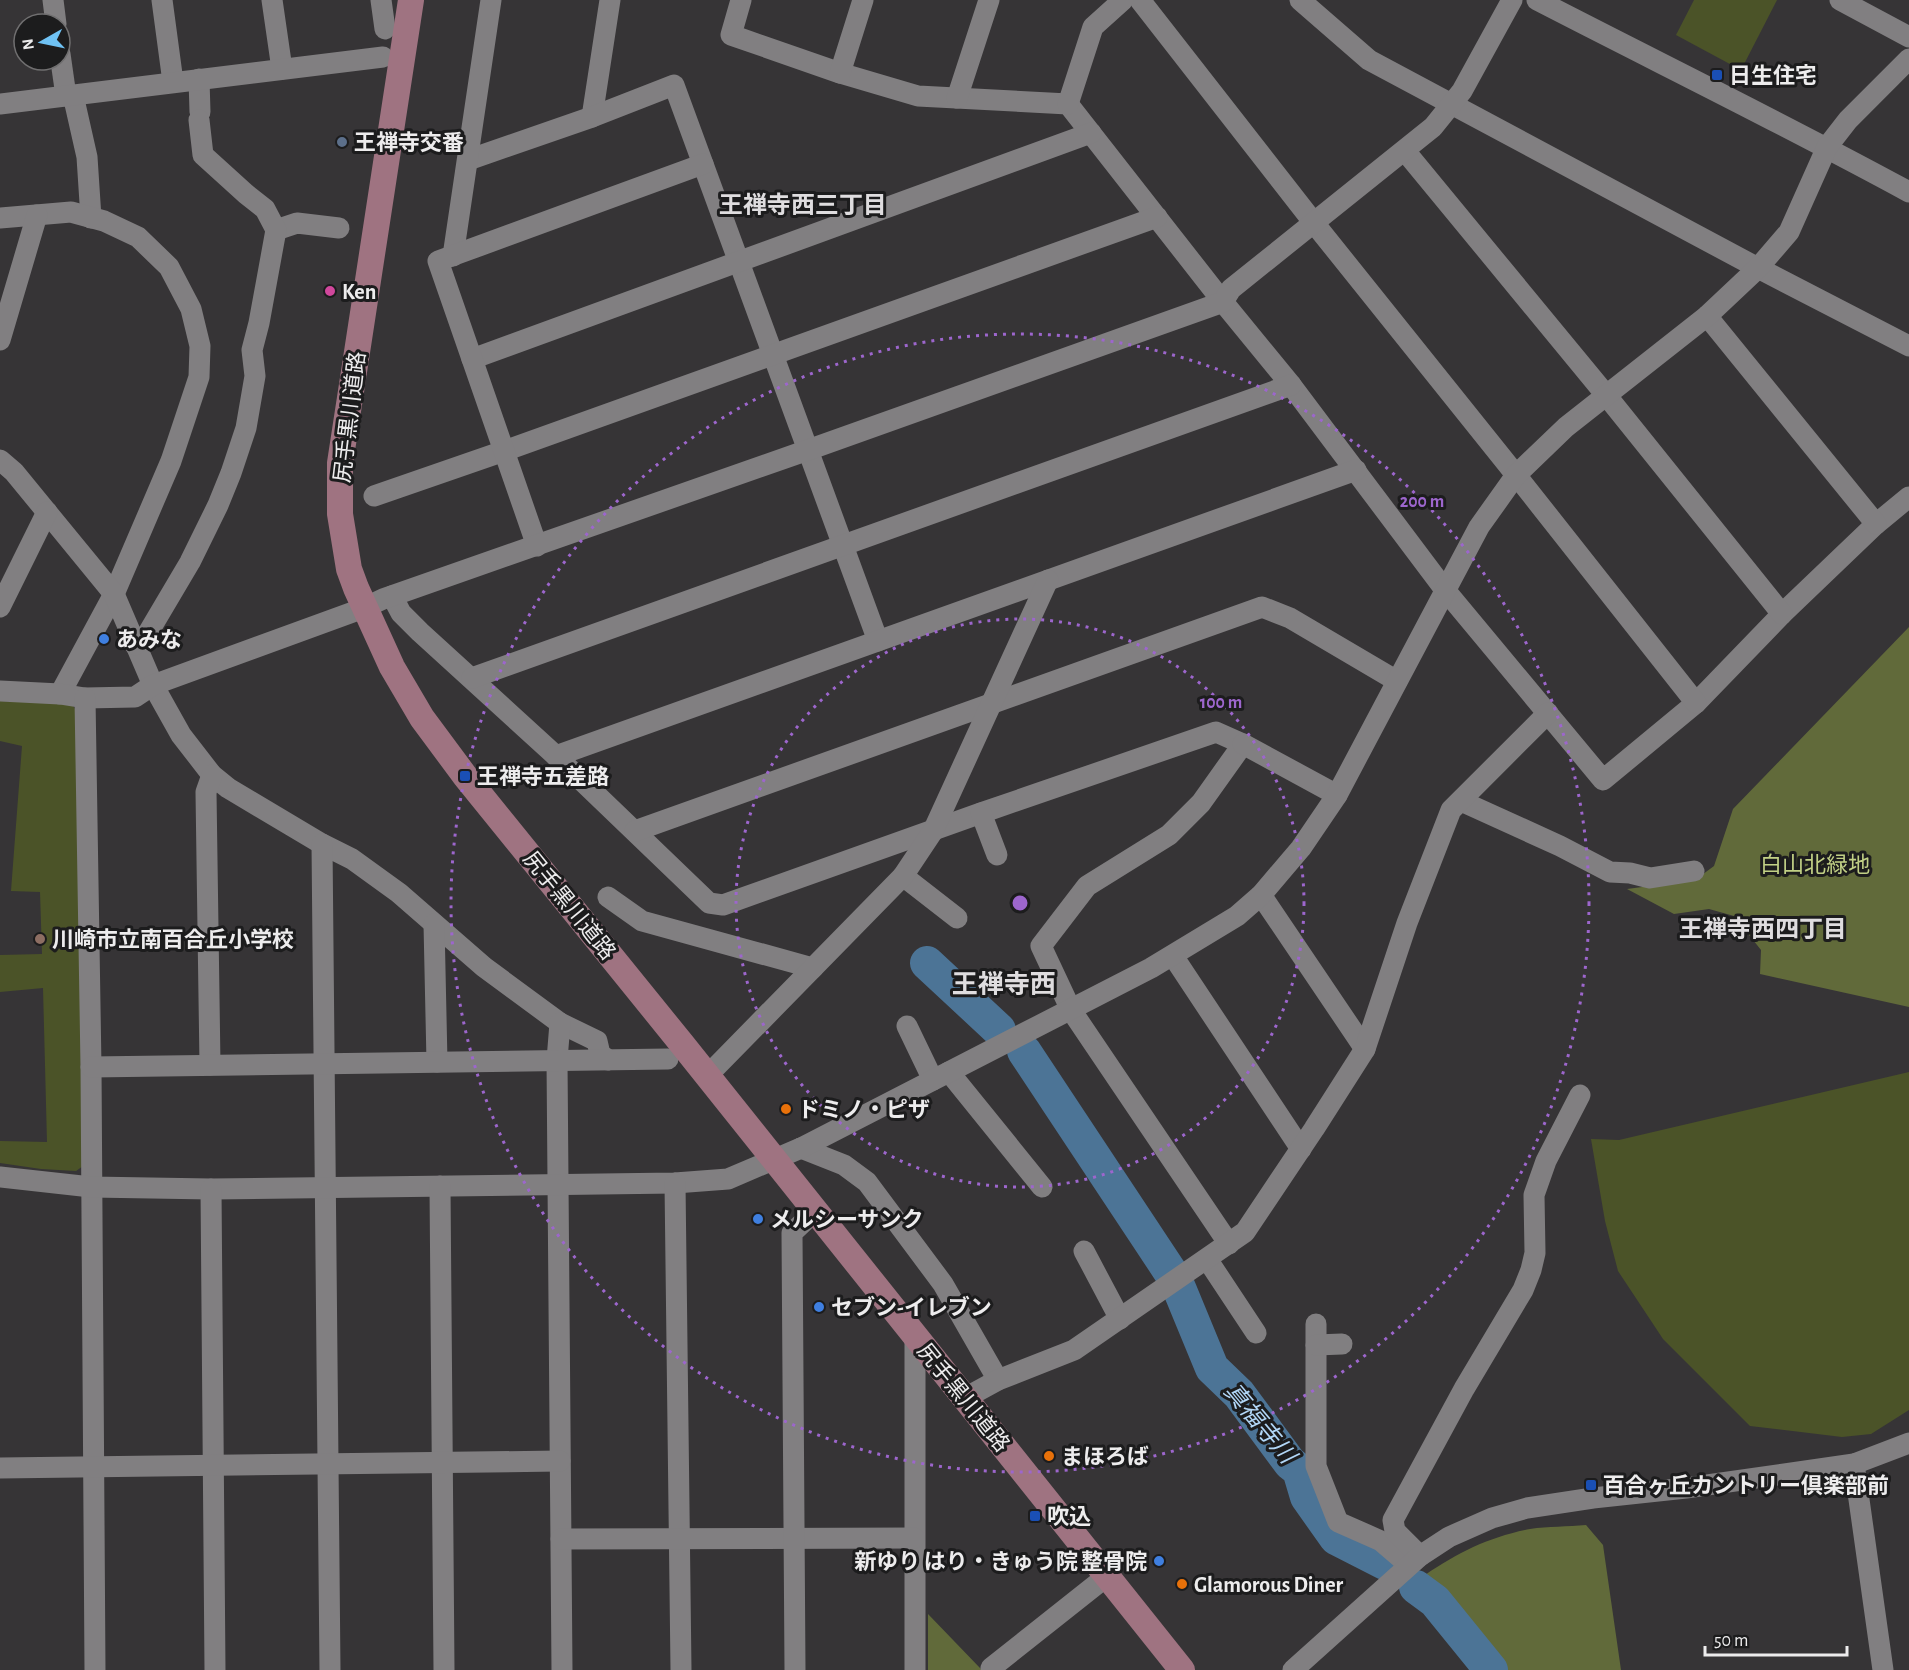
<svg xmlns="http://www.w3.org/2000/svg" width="1909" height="1670" font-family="'Alegreya Sans','Noto Sans JP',sans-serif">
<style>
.green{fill:#4b5328}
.forest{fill:#616a3a}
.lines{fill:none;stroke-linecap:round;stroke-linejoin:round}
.river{stroke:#4c7496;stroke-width:34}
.minor{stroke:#817f81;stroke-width:21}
.major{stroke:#9f7381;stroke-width:26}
.ring{fill:none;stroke:#9d66cd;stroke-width:3;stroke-dasharray:3 6}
.transit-dot{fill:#1a4fb4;stroke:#1c1c1d;stroke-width:2}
.service-dot{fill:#5c6f8a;stroke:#1c1c1d;stroke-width:2}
.hotel-dot{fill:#d1479c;stroke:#1c1c1d;stroke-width:2}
.shop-dot{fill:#3f7fe0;stroke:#1c1c1d;stroke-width:2}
.education-dot{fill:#8d6e63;stroke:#1c1c1d;stroke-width:2}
.food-dot{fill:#e8710a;stroke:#1c1c1d;stroke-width:2}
.labels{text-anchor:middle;stroke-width:6;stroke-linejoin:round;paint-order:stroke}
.poi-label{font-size:22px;font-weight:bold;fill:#edeced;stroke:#1c1c1d;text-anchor:start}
.street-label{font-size:22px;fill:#edeced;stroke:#1c1c1d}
.park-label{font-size:22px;fill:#c1d085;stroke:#1c1c1d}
.neighbourhood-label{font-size:24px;font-weight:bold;fill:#dfdddf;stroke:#1c1c1d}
.water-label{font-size:24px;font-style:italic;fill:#b1d6f6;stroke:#1c1c1d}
.quarter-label{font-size:26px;font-weight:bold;fill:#dfdddf;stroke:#1c1c1d}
.centre{fill:#9d66cd;stroke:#1c1c1d;stroke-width:3}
.ring-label{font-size:18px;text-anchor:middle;font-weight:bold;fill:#9d66cd;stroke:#1c1c1d;stroke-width:6;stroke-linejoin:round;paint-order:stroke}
</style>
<rect width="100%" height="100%" fill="#363436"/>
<g class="green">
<path d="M1694 0H1777L1741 70 1676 35Z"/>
<path d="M0 701 72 704 78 714 83 1166 76 1171 41 1169 0 1163V1141L47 1142 43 988 0 992V955L42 954 40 892 11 891 22 746 0 741Z"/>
<path d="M1909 1072V1410L1871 1434 1842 1437 1750 1426 1663 1339 1618 1271 1605 1221 1591 1139 1619 1140Z"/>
</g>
<g class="forest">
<path d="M1909 627V1007L1760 974 1761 950 1734 916 1709 909 1674 914 1627 889 1695 880 1714 866 1733 809Z"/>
<path d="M1586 1525 1603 1545 1621 1670H1499L1490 1662 1437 1596 1424 1586 1425 1575C1459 1552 1489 1537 1530 1529 1548 1526 1568 1527 1586 1525Z"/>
<path d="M928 1614 980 1668 982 1670H928Z"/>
</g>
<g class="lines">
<g class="river">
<path d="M927 963 999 1030"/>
<path d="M1024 1051 1171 1273"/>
<path d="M1179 1288 1212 1368 1239 1394 1290 1463 1299 1470 1307 1497 1336 1538 1385 1563"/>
<path d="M1416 1587 1435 1601 1491 1670"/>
</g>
<g class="minor">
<path d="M53 0 56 24"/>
<path d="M162 0 173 82"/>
<path d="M272 0 282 69"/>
<path d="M381 0 385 29"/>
<path d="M741 0 731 35 840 73 918 96 1068 104 1223 302 1291 385 1445 590 1603 780 1696 703 1782 614 1876 524 1909 497"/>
<path d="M1140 0 1314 223 1516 475 1696 703"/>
<path d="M1300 0 1369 60 1758 268 1909 346"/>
<path d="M1537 0C1661 64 1786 125 1909 192"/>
<path d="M1840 0 1909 37"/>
<path d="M60 54 66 96"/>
<path d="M840 73 863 0"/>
<path d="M199 79 200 112"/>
<path d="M73 95 87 157 91 218"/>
<path d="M957 98 989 0"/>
<path d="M0 104 383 57"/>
<path d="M1068 104 1093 27 1123 0"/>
<path d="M592 117 610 0"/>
<path d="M1405 151 1606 395 1782 614"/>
<path d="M468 160 592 117 674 85 878 641"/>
<path d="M0 218 71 212 104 221 138 237 169 267 191 309 200 346 199 377 171 461 114 594 60 694"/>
<path d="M276 230 297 223 339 228"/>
<path d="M453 256 491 0"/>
<path d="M1707 316 1876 524"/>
<path d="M0 340 37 215"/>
<path d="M472 359 1091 133"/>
<path d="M0 460 14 472 114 594 153 685 181 735 212 775 228 788 322 844 352 859 399 893 484 967 560 1023 597 1041 600 1054 608 1060"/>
<path d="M374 496 504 451 1157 217"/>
<path d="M537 546 438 261 703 164"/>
<path d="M392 596 401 613 420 632 556 756 709 903 723 905 981 813 1216 732 1243 744 1201 803 1169 835 1087 886 1041 946 1071 1010 1229 1244"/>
<path d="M0 607 47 512"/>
<path d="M135 645 148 633 190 562 218 505 231 473 246 428 255 376 252 350 259 323 276 230 265 209 246 194 203 155 199 120"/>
<path d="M472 678 1291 385"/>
<path d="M0 691 60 694 85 698 135 697 153 685 364 608 383 599 808 450 1223 302 1231 289 1433 127 1462 91 1512 0"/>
<path d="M85 698 91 1067 95 1670"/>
<path d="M1243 744 1337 795"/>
<path d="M556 756 1356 470"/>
<path d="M1461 801 1560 846 1610 872 1630 873 1650 878 1694 871"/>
<path d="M981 813 997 855"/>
<path d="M635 831 1262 607 1290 618 1397 681"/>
<path d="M322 844 330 1670"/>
<path d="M903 876 957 918"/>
<path d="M1261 895 1365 1049"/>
<path d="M608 897 642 921 813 968"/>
<path d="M434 924 437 1062"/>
<path d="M1173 956 1301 1149"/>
<path d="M560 1023 557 1060 562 1670"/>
<path d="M907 1026 933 1080"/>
<path d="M210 1065 206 792 212 775"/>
<path d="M91 1067 668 1059"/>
<path d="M949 1072 1042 1187"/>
<path d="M707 1076 903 876 933 831 1048 580"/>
<path d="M801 1148 844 1165 867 1182 943 1284 998 1380"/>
<path d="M0 1177 91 1187 211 1189 675 1183 728 1179 801 1148 1151 968 1237 916 1261 895 1301 848 1337 795 1479 527 1516 475 1566 427 1707 316 1758 268 1789 232 1827 147 1848 120 1909 59"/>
<path d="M675 1183 681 1670"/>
<path d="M440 1186 444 1670"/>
<path d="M211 1189 215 1670"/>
<path d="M1084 1251 1120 1319"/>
<path d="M1207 1259 1256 1333"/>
<path d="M1316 1324V1466L1338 1522 1381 1541 1409 1565"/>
<path d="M915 1335V1670"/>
<path d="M1316 1345 1342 1344"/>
<path d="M965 1398 998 1380 1074 1350 1245 1232 1314 1129 1365 1049 1407 923 1451 810 1548 713"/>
<path d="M1854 1464 1883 1670"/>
<path d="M0 1468 560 1461"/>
<path d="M561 1539 914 1538"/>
<path d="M1420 1556 1395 1531 1393 1520 1464 1389 1523 1290 1531 1270 1535 1253 1534 1195 1546 1161 1580 1095"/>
<path d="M795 1670 792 1233 815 1211"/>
<path d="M992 1670 991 1668 1107 1576"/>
<path d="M1293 1670 1420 1556 1449 1537 1492 1518 1527 1508 1593 1498 1686 1488 1854 1464 1909 1443"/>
</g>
<path class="major" d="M411 0 340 463V514L349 569 356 588 392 667 422 718 465 776 682 1044 1182 1670"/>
</g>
<g class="ring">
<circle cx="1020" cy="903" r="284"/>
<circle cx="1020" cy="903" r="569"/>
</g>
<g class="transit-dot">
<rect x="1711" y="69" width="12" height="12" rx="3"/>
<rect x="459" y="770" width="12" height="12" rx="3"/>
<rect x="1585" y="1479" width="12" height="12" rx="3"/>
<rect x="1029" y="1510" width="12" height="12" rx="3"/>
</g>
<circle class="service-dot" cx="342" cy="142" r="6"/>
<circle class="hotel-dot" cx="330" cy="291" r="6"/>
<g class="shop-dot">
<circle cx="104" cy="639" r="6"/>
<circle cx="758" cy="1219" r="6"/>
<circle cx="819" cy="1307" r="6"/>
<circle cx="1159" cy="1561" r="6"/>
</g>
<circle class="education-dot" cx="40" cy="939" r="6"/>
<g class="food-dot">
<circle cx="786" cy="1109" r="6"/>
<circle cx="1049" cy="1456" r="6"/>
<circle cx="1182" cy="1584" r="6"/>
</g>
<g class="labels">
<g class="poi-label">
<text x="1729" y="83">日生住宅</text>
<text x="354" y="150">王禅寺交番</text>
<text x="342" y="299">Ken</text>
<text x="116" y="647">あみな</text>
<text x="477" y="784">王禅寺五差路</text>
<text x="52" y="947">川崎市立南百合丘小学校</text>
<text x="798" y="1117">ドミノ・ピザ</text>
<text x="770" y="1227">メルシーサンク</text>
<text x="831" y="1315">セブン-イレブン</text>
<text x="1061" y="1464">まほろば</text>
<text x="1603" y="1493">百合ヶ丘カントリー倶楽部前</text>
<text x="1047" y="1524">吹込</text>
<text x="1147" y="1569" text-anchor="end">新ゆり はり・きゅう院 整骨院</text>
<text x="1194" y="1592">Glamorous Diner</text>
</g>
<g class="street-label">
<text transform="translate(349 417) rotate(-83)" y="8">尻手黒川道路</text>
<text transform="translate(570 905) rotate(51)" y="8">尻手黒川道路</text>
<text transform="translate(964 1397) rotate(51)" y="8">尻手黒川道路</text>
</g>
<g class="park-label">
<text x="1815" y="872">白山北緑地</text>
</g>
<g class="neighbourhood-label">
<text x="803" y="213">王禅寺西三丁目</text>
<text x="1763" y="937">王禅寺西四丁目</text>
</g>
<g class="water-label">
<text transform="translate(1260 1423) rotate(50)" y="8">真福寺川</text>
</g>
<g class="quarter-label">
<text x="1004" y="993">王禅寺西</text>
</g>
</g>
<circle cx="1020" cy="903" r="9" class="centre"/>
<g class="ring-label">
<text x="1422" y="507">200 m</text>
<text x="1221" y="708">100 m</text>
</g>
<g transform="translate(42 42) rotate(261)"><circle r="28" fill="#1c1c1d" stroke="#706f70" stroke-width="1.5"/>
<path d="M0-4.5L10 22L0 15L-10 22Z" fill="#6fc2f4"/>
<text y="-9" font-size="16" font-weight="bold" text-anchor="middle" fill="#edeced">N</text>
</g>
<path d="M1705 1646v9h142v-9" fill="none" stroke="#edeced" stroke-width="3"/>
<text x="1714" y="1646" font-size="18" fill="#edeced" stroke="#1c1c1d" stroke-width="4.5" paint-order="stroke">50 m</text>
</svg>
